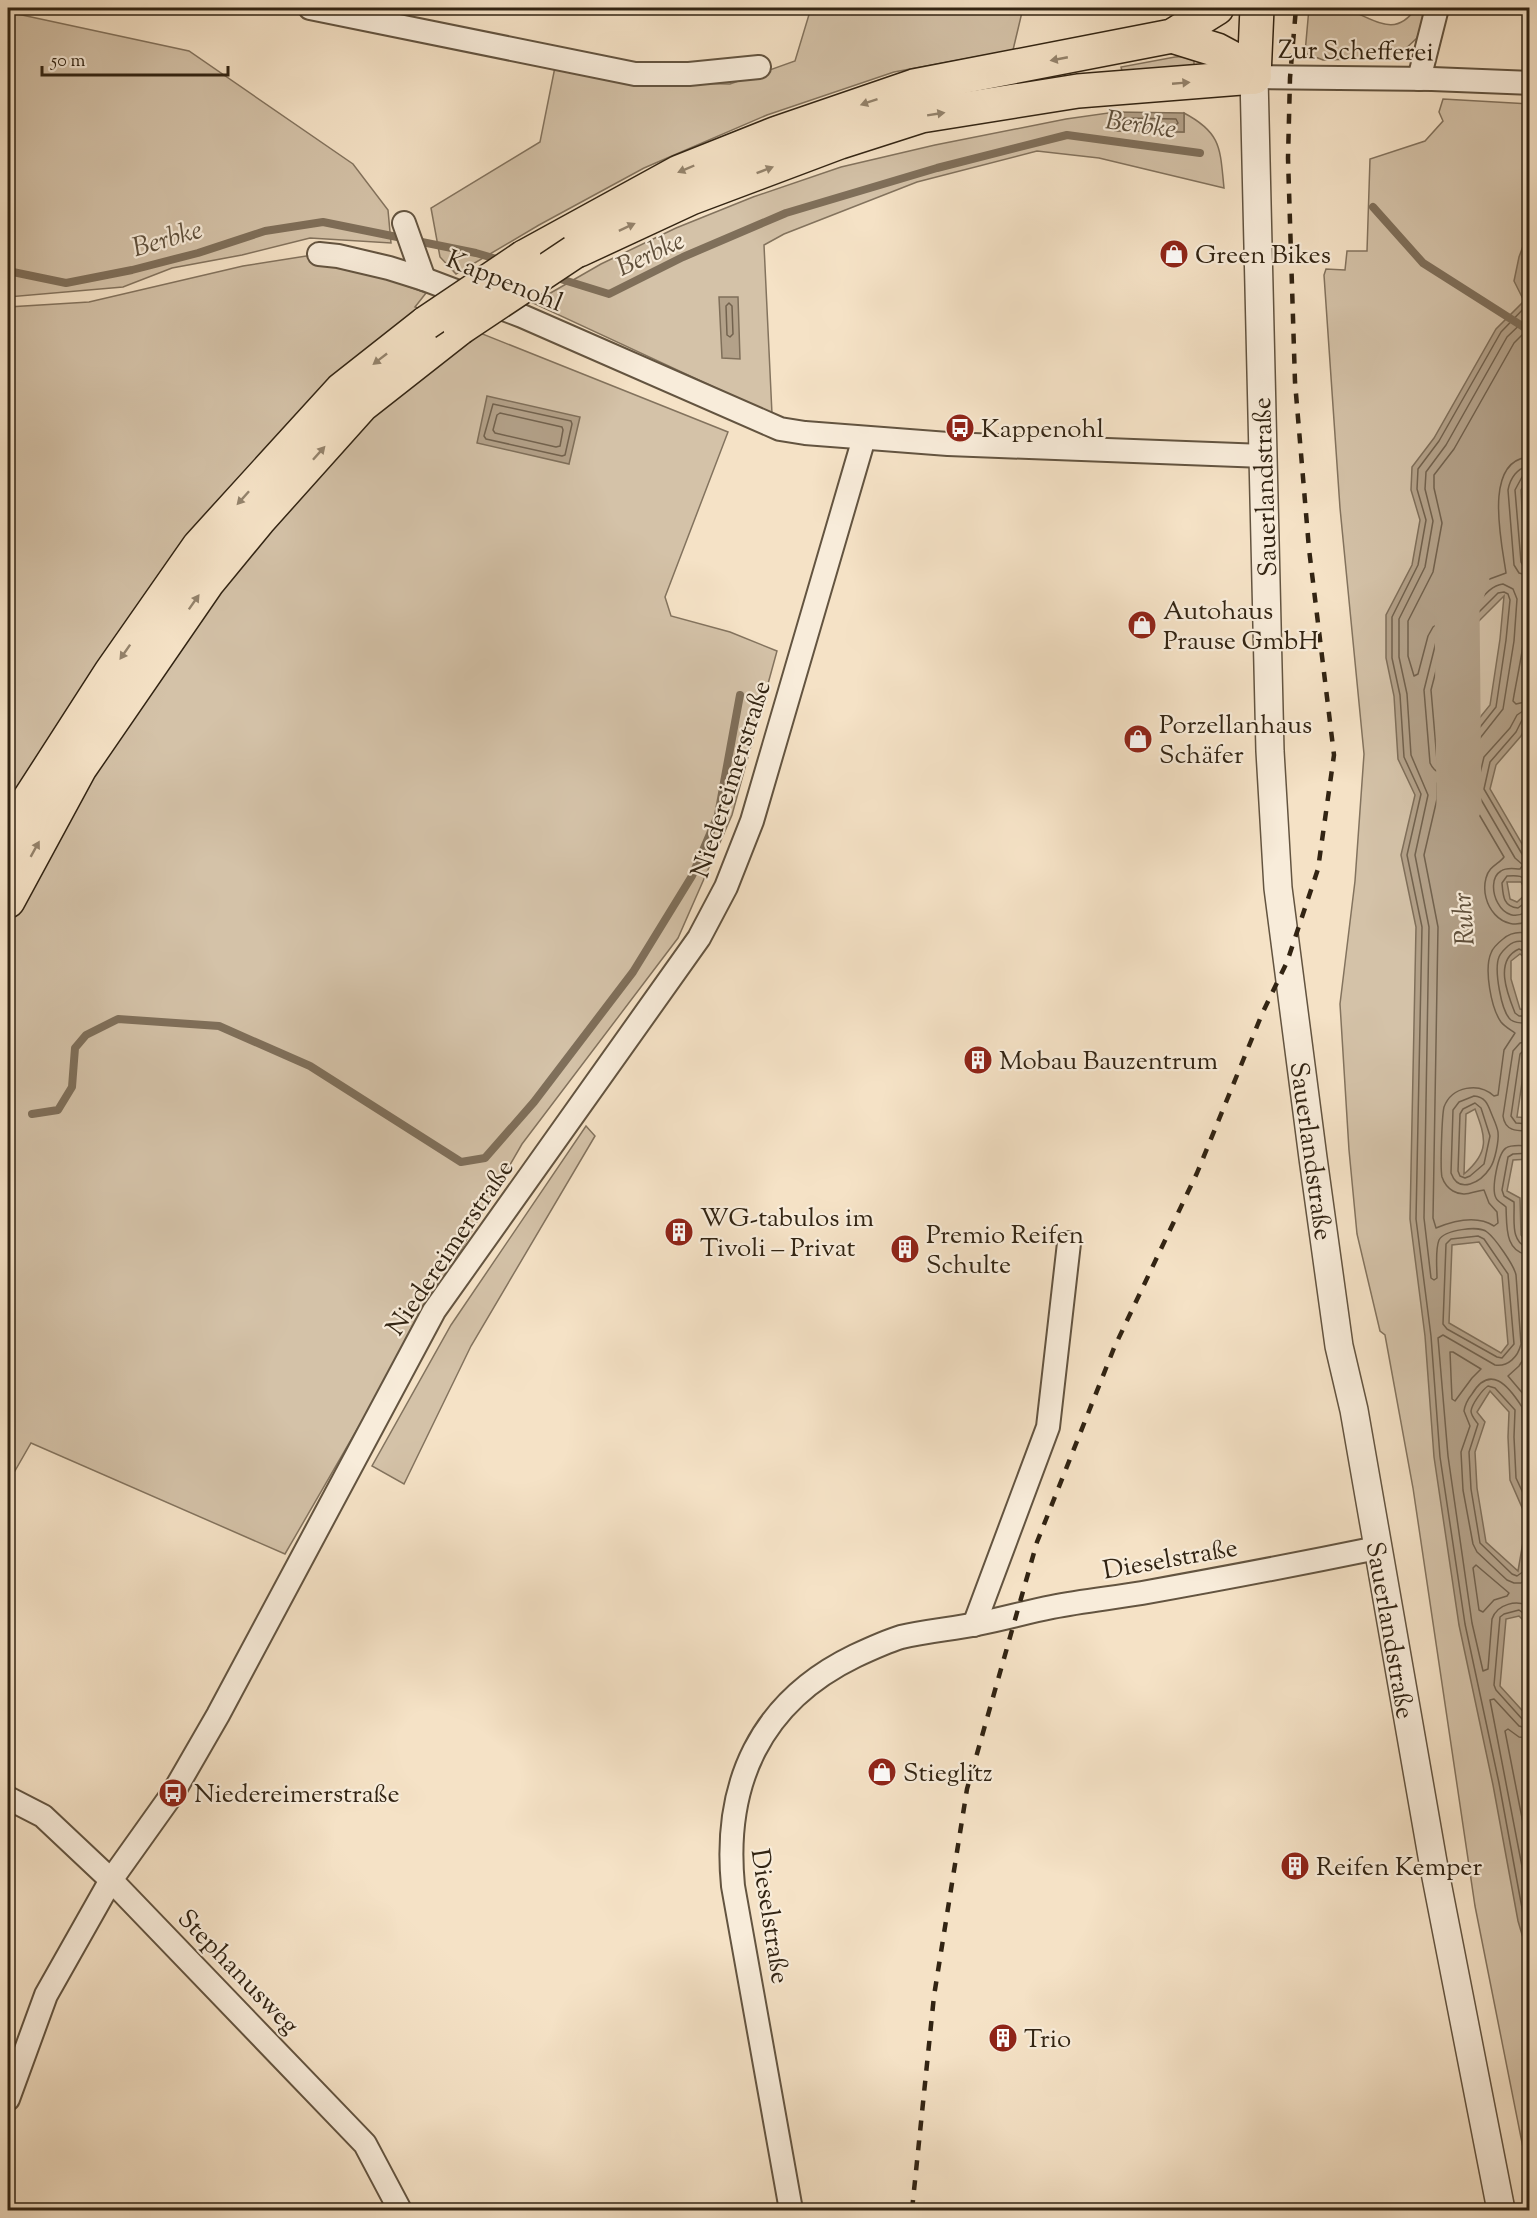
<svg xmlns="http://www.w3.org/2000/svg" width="1537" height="2218" font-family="'Sorts Mill Goudy',serif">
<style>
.green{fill:#d4c2a8;stroke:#83735e;stroke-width:1.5}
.water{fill:#b3a189;stroke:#7f6f5a;stroke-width:1.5;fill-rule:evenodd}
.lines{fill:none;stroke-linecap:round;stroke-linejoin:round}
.shore{stroke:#72624e;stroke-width:1.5}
.stream{stroke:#7f6f5a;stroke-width:8}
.river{stroke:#b3a189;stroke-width:45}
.minor-casing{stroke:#635440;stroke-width:26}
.tertiary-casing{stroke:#635440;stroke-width:30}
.primary-casing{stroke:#322413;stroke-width:36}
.minor{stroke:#f8ecda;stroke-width:22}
.tertiary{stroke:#f8ecda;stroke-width:27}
.primary{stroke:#f5e2c6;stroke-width:33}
.rail{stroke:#322413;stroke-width:4.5;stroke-dasharray:10 10;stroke-linecap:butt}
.primary-bridge-casing{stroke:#322413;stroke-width:36;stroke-linecap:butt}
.primary-bridge{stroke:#f5e2c6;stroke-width:33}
.oneway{fill:#94836c}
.labels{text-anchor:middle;stroke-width:4.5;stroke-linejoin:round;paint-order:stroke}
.street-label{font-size:26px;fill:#322413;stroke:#f8ecda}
.poi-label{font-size:26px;fill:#322413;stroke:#f8ecda;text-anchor:start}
.water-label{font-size:27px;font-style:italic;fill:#5f503c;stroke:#f8ecda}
</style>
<rect width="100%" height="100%" fill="#f5e2c6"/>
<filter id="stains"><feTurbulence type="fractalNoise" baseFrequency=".00333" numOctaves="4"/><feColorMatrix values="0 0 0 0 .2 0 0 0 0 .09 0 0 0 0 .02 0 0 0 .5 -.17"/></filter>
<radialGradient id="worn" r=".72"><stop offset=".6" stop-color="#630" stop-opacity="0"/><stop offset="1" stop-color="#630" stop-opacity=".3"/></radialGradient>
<g class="green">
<path d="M811 8H1023L1013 50 894 72 767 115 644 168 539 225 456 274 440 257 431 208 540 142 555 67 624 82 730 84 795 61Z"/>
<path d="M1309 8C1319 8 1332 5 1342 8 1371 15 1393 42 1416 8H1427L1417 38 1402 52 1390 58 1323 60 1305 53Z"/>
<path d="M8 12 189 51 353 164 388 210 391 243 310 238 242 255 172 268 123 287 8 297Z"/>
<path d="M1194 56V72L1122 71 1121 67 1175 57Z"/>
<path d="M1443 99 1529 104V2178L1475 1906 1413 1488 1385 1335 1380 1331 1357 1234 1349 1150 1340 1004 1355 881 1364 754 1340 508 1324 275 1326 269 1345 270 1347 251H1367L1370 159 1425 141 1443 121 1439 112Z"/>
<path d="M1115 112V130L1184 132V113C1222 133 1220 149 1224 188L1099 158 1037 151 917 182 784 234 764 245 772 414 533 303 601 264 676 228 753 197 841 167 935 145 1066 119Z"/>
<path d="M319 254 426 293 415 307 728 432 665 597 671 616 730 632 777 651 732 815 678 938 522 1144 285 1554 31 1443 8 1483V307L89 302 243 266Z"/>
<path d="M586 1126 595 1136 471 1346 404 1484 372 1466 451 1325Z"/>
</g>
<g class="water">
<path d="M1115 112 1184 113V132L1115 131Z"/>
<path d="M1529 230 1530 476 1521 490 1523 529 1530 587 1529 719 1521 736 1496 765 1490 789 1529 856V961L1520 954 1511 961V979L1520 1009 1529 1010V1055H1526L1517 1117 1529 1118V1159L1513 1160 1507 1191 1520 1198 1521 1235 1529 1244 1530 1627 1519 1616 1506 1619 1500 1686 1529 1718V1958L1518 1921 1493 1785 1459 1625 1434 1457 1425 1336 1410 1219 1416 927 1401 855 1415 795 1398 759 1394 696 1386 658V615L1412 565 1420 520 1411 490 1412 467 1434 438 1496 329 1524 301 1514 281 1519 257ZM1504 596 1500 639 1490 705 1444 762 1437 691 1450 642 1477 623ZM1507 882H1521L1527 893 1517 902 1510 899ZM1475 1109C1486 1138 1490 1152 1464 1174L1466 1114ZM1479 1242 1502 1276 1508 1344 1501 1353 1449 1323 1452 1245ZM1490 1391 1509 1412 1508 1437 1510 1480 1527 1519 1518 1571 1486 1542 1477 1488 1475 1452 1485 1422 1477 1412Z"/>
<path d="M719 297H738L740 359 722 358Z"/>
<path d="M487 396 580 417 569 464 477 443Z"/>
</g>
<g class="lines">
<g class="shore">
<path d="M1124 118 1176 119 1178 123 1175 126 1123 125 1121 121Z"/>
<path d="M1530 302 1501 332 1439 441 1418 469 1417 489 1426 520 1418 565 1392 617V658L1400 695 1404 757 1421 794 1407 855 1422 927 1416 1219 1431 1336 1440 1457 1465 1624 1499 1783 1524 1919 1530 1938"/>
<path d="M729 303 732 306 733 334 730 337 727 335 726 306Z"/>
<path d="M1530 315 1507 337 1446 445 1426 472 1425 489 1433 521 1425 567 1399 619V657L1407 694 1411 755 1428 795 1415 855 1429 927 1424 1218 1431 1278 1434 1280 1437 1278C1437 1267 1435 1250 1439 1240 1444 1230 1479 1225 1487 1232 1495 1238 1514 1265 1516 1275L1521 1344C1518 1357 1508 1367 1495 1365L1443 1335 1438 1338 1448 1456 1472 1623 1483 1671 1488 1669 1492 1619C1497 1604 1517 1599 1530 1607"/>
<path d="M1530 327 1514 343 1454 449 1434 475V488L1442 523 1433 572 1408 621V656L1414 676 1418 674 1428 636 1433 627 1463 606 1487 580 1506 573C1502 544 1482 459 1530 457"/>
<path d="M493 404 571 421 572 424 565 455 562 456 486 439 484 436Z"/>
<path d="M500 413 562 427 563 430 560 446 556 447 495 433 493 430 497 415Z"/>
<path d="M1530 466C1517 467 1510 479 1508 490L1514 565 1519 573 1530 576"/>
<path d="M1530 474 1522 477 1515 490 1521 562 1524 567 1530 568"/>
<path d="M1503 584 1513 589 1517 599 1514 641 1503 709 1455 770C1445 777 1435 774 1430 763L1424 690 1437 638C1443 626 1460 621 1470 611 1480 602 1488 586 1503 584Z"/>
<path d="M1530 585 1524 587C1532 616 1518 670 1513 701L1516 704 1530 701"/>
<path d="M1504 592 1508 594 1510 600 1506 640 1496 707 1451 764 1442 766 1437 760 1431 690 1444 640 1473 618 1498 593Z"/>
<path d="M1530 710 1523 711 1517 715 1510 728 1484 757 1477 786 1479 796 1515 858 1523 865 1520 869C1514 869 1507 867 1501 871 1482 882 1502 933 1530 909"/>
<path d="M1530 718 1522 720 1516 732 1490 762 1484 789 1522 854 1530 857"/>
<path d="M1530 885C1524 875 1517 875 1507 876L1502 883C1503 895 1503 907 1518 908L1530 899"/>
<path d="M1530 920C1502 935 1479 904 1486 878 1489 866 1499 864 1504 857L1470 799 1468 790 1470 773 1466 772 1453 782 1437 783V799L1424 855 1438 927 1433 1218 1436 1228C1453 1221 1477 1215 1494 1226L1498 1223 1497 1212 1489 1203 1484 1190C1473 1191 1465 1198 1453 1191 1448 1188 1444 1183 1442 1177 1440 1169 1442 1115 1444 1107 1452 1086 1479 1082 1494 1096L1498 1095 1504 1050 1515 1033C1511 1030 1505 1027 1501 1022 1491 1008 1484 969 1491 953 1493 947 1498 943 1503 939 1511 932 1520 931 1530 934"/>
<path d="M1530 944C1522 940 1515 940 1508 946 1505 949 1501 952 1499 957 1494 969 1501 1012 1511 1020 1517 1024 1523 1023 1530 1023"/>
<path d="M1530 954 1519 949C1494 960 1507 993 1515 1013L1519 1016H1530"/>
<path d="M1530 1041 1520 1043 1513 1051 1503 1116C1505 1131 1516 1131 1530 1131"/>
<path d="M1530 1049 1524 1050 1520 1054 1511 1116 1516 1123 1530 1124"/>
<path d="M1474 1096C1486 1097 1488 1105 1492 1115 1494 1120 1497 1126 1498 1132 1499 1141 1495 1161 1490 1168 1481 1182 1459 1195 1451 1173L1453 1110 1459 1102Z"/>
<path d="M1475 1103 1481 1108 1490 1136 1484 1164 1470 1176 1465 1178 1460 1176 1458 1171 1460 1114 1463 1109Z"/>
<path d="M1530 1146C1522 1146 1512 1144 1506 1148 1498 1153 1491 1189 1496 1198 1498 1202 1503 1204 1506 1207 1507 1225 1504 1253 1530 1255"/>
<path d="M1530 1153 1513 1154 1508 1157 1502 1190 1504 1196 1514 1202C1515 1218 1509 1244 1530 1248"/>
<path d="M1478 1236 1484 1239 1508 1274 1514 1344 1502 1358 1497 1357 1447 1329 1443 1324 1446 1244 1451 1239Z"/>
<path d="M1530 1264 1525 1265 1523 1267 1530 1334"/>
<path d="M1530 1349 1519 1366 1508 1376 1530 1402"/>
<path d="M1450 1352H1453L1481 1369 1472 1378 1455 1401 1452 1399Z"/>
<path d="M1530 1490 1524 1476 1522 1407C1508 1385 1490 1364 1472 1394 1468 1399 1465 1404 1464 1411L1470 1426 1461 1452 1463 1490 1473 1544 1477 1552 1507 1580 1514 1583H1521L1530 1576"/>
<path d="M1530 1508 1516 1478 1514 1437 1515 1410 1495 1388 1488 1386C1482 1390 1472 1404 1471 1411 1471 1416 1476 1421 1478 1424L1469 1452 1471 1489 1480 1543 1512 1574 1517 1576 1524 1571 1530 1541"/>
<path d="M1476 1565 1509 1593 1507 1596 1494 1600 1483 1612 1479 1610 1473 1568Z"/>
<path d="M1530 1618 1519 1610 1504 1614 1500 1617 1494 1685 1496 1690 1523 1720 1530 1722"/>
<path d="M1530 1729 1519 1726 1494 1699 1490 1700 1530 1908"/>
<path d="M1530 1738 1519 1737 1508 1729 1505 1731 1530 1859"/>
</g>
<g class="stream">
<path d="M1373 207 1423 263 1530 331"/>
<path d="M8 271 66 283 132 270 198 253 265 231 323 222 476 253 503 261"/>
<path d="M554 277 609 294 683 257 786 213 937 168 1067 135 1200 153"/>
<path d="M32 1114 58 1110 72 1087 75 1048 86 1035 118 1019 219 1026 310 1066 461 1162 485 1158 534 1102 633 972 692 876 718 815 740 695"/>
</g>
<path class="river" d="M1459 806 1457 606 1467 577"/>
<g class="minor-casing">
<g id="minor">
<path d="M310 8 635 74H689L759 67"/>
<path d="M1254 77 1432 79 1530 83"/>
<path d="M1419 79 1437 8"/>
<path d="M404 223 424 279"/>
<path d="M319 254 338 256 389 268 424 279 522 316 780 429 805 433 948 444 1264 456"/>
<path d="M974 1625 1048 1427 1069 1243"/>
<path d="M8 1798 43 1816 111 1880 365 2144 400 2210"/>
<path d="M8 2099 46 1995 111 1880 173 1793 218 1715 434 1311 699 938 726 887 752 821 864 438"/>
<path d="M791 2210 733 1886C723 1784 760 1702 855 1656 870 1649 885 1642 901 1637 926 1631 952 1629 977 1624 1002 1619 1027 1612 1052 1607 1082 1601 1112 1598 1142 1593 1220 1579 1299 1564 1377 1548"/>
</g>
</g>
<g class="tertiary-casing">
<path id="tertiary" d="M1254 77 1270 751 1278 888 1313 1158 1339 1346 1354 1410 1433 1862 1501 2210"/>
</g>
<g class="primary-casing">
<g id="primary">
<path d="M1172 36 1217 50 1232 58 1254 77"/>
<path d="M1254 77 1257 8"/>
<path d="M579 250 691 198 840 142 921 116 1078 91 1254 77"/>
<path d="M524 257 679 172 777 133 914 86 1172 36 1217 8"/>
<path d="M8 841 26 804 111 672 199 546 341 390 426 323"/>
<path d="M8 901 80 768 208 582 259 520 362 405 460 328"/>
</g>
</g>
<use href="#minor" class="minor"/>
<use href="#tertiary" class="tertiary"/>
<use href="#primary" class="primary"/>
<path class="rail" d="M912 2210 934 1996 967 1789 1037 1542 1114 1348 1197 1173 1262 1014 1287 962 1318 869 1334 755 1309 549 1295 382 1288 158 1290 78 1296 8"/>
<g class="primary-bridge-casing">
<g id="primary-bridge">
<path d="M426 323 524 257"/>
<path d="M460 328 574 252"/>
</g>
</g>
<use href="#primary-bridge" class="primary-bridge"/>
</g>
<defs><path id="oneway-solid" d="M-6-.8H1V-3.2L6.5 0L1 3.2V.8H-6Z" transform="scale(1.5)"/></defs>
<g class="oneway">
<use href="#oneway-solid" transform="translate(1059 59) rotate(169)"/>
<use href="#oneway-solid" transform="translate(1181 83) rotate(-5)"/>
<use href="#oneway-solid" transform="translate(869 102) rotate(161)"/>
<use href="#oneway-solid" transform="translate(936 114) rotate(-9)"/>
<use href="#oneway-solid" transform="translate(686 169) rotate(157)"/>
<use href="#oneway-solid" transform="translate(765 170) rotate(-21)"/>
<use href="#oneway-solid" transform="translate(627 227) rotate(-25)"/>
<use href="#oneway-solid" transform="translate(380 359) rotate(142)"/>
<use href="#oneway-solid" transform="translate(319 453) rotate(-48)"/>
<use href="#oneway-solid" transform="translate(243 498) rotate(132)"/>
<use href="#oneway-solid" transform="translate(194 602) rotate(-55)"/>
<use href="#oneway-solid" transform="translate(125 652) rotate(125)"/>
<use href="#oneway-solid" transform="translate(35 849) rotate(-61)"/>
</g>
<defs>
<g id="shop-disc" transform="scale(1.5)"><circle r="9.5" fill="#8f2418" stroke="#f8ecda"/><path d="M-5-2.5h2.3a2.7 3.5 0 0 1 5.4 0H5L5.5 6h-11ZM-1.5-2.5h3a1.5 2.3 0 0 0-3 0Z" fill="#fff"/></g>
<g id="bus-disc" transform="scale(1.5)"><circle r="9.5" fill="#8f2418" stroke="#f8ecda"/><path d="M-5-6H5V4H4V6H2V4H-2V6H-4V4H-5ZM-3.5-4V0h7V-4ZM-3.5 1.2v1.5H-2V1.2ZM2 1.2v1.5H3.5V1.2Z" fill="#fff"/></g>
<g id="building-disc" transform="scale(1.5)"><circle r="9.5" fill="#8f2418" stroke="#f8ecda"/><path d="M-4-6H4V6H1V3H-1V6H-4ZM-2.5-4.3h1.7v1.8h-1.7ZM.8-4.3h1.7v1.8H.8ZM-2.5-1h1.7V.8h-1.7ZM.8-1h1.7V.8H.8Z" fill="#fff"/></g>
</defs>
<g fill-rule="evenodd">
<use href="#shop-disc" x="1174" y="254"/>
<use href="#bus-disc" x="960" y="428"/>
<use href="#shop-disc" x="1142" y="625"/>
<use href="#shop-disc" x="1138" y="739"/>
<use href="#building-disc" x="978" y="1060"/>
<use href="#building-disc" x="679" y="1232"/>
<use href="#building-disc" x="905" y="1249"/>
<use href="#shop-disc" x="882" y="1772"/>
<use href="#bus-disc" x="173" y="1793"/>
<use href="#building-disc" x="1295" y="1866"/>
<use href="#building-disc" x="1003" y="2038"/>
</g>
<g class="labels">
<g class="street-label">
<text transform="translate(1356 50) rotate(1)" y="9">Zur Schefferei</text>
<text transform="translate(505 280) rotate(22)" y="9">Kappenohl</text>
<text transform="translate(1264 487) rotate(-92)" y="9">Sauerlandstraße</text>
<text transform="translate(730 779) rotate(-72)" y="9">Niedereimerstraße</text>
<text transform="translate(1312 1151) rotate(82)" y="9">Sauerlandstraße</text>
<text transform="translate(449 1247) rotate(-56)" y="9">Niedereimerstraße</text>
<text transform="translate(1170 1558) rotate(-10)" y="9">Dieselstraße</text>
<text transform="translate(1391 1630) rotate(80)" y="9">Sauerlandstraße</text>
<text transform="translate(771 1916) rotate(81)" y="9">Dieselstraße</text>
<text transform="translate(239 1971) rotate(46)" y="9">Stephanusweg</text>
</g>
<g class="poi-label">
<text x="1195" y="263">Green Bikes</text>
<text x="981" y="437">Kappenohl</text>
<text x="1163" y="619">Autohaus<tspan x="1163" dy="30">Prause GmbH</tspan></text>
<text x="1159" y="733">Porzellanhaus<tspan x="1159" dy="30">Schäfer</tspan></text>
<text x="999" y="1069">Mobau Bauzentrum</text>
<text x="700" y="1226">WG-tabulos im<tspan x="700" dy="30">Tivoli – Privat</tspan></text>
<text x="926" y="1243">Premio Reifen<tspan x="926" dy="30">Schulte</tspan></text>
<text x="903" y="1781">Stieglitz</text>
<text x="194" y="1802">Niedereimerstraße</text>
<text x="1316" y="1875">Reifen Kemper</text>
<text x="1024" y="2047">Trio</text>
</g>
<g class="water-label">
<text transform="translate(1141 124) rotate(8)" y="9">Berbke</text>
<text transform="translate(167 238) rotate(-16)" y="9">Berbke</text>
<text transform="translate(650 253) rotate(-25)" y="9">Berbke</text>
<text transform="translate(1463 919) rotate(-94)" y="9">Ruhr</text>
</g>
</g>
<rect width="1537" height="2218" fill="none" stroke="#f5e2c6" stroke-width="30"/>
<rect x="9" y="9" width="1519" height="2200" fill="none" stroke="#322413" stroke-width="3"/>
<rect x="15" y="15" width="1507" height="2188" fill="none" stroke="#322413" stroke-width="1.5"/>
<path d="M42 66v9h186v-9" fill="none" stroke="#322413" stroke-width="3"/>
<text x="51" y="66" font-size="18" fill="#322413" stroke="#f8ecda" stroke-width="4.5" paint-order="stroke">50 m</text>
<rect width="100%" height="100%" filter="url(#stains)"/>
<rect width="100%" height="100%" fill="url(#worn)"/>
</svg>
